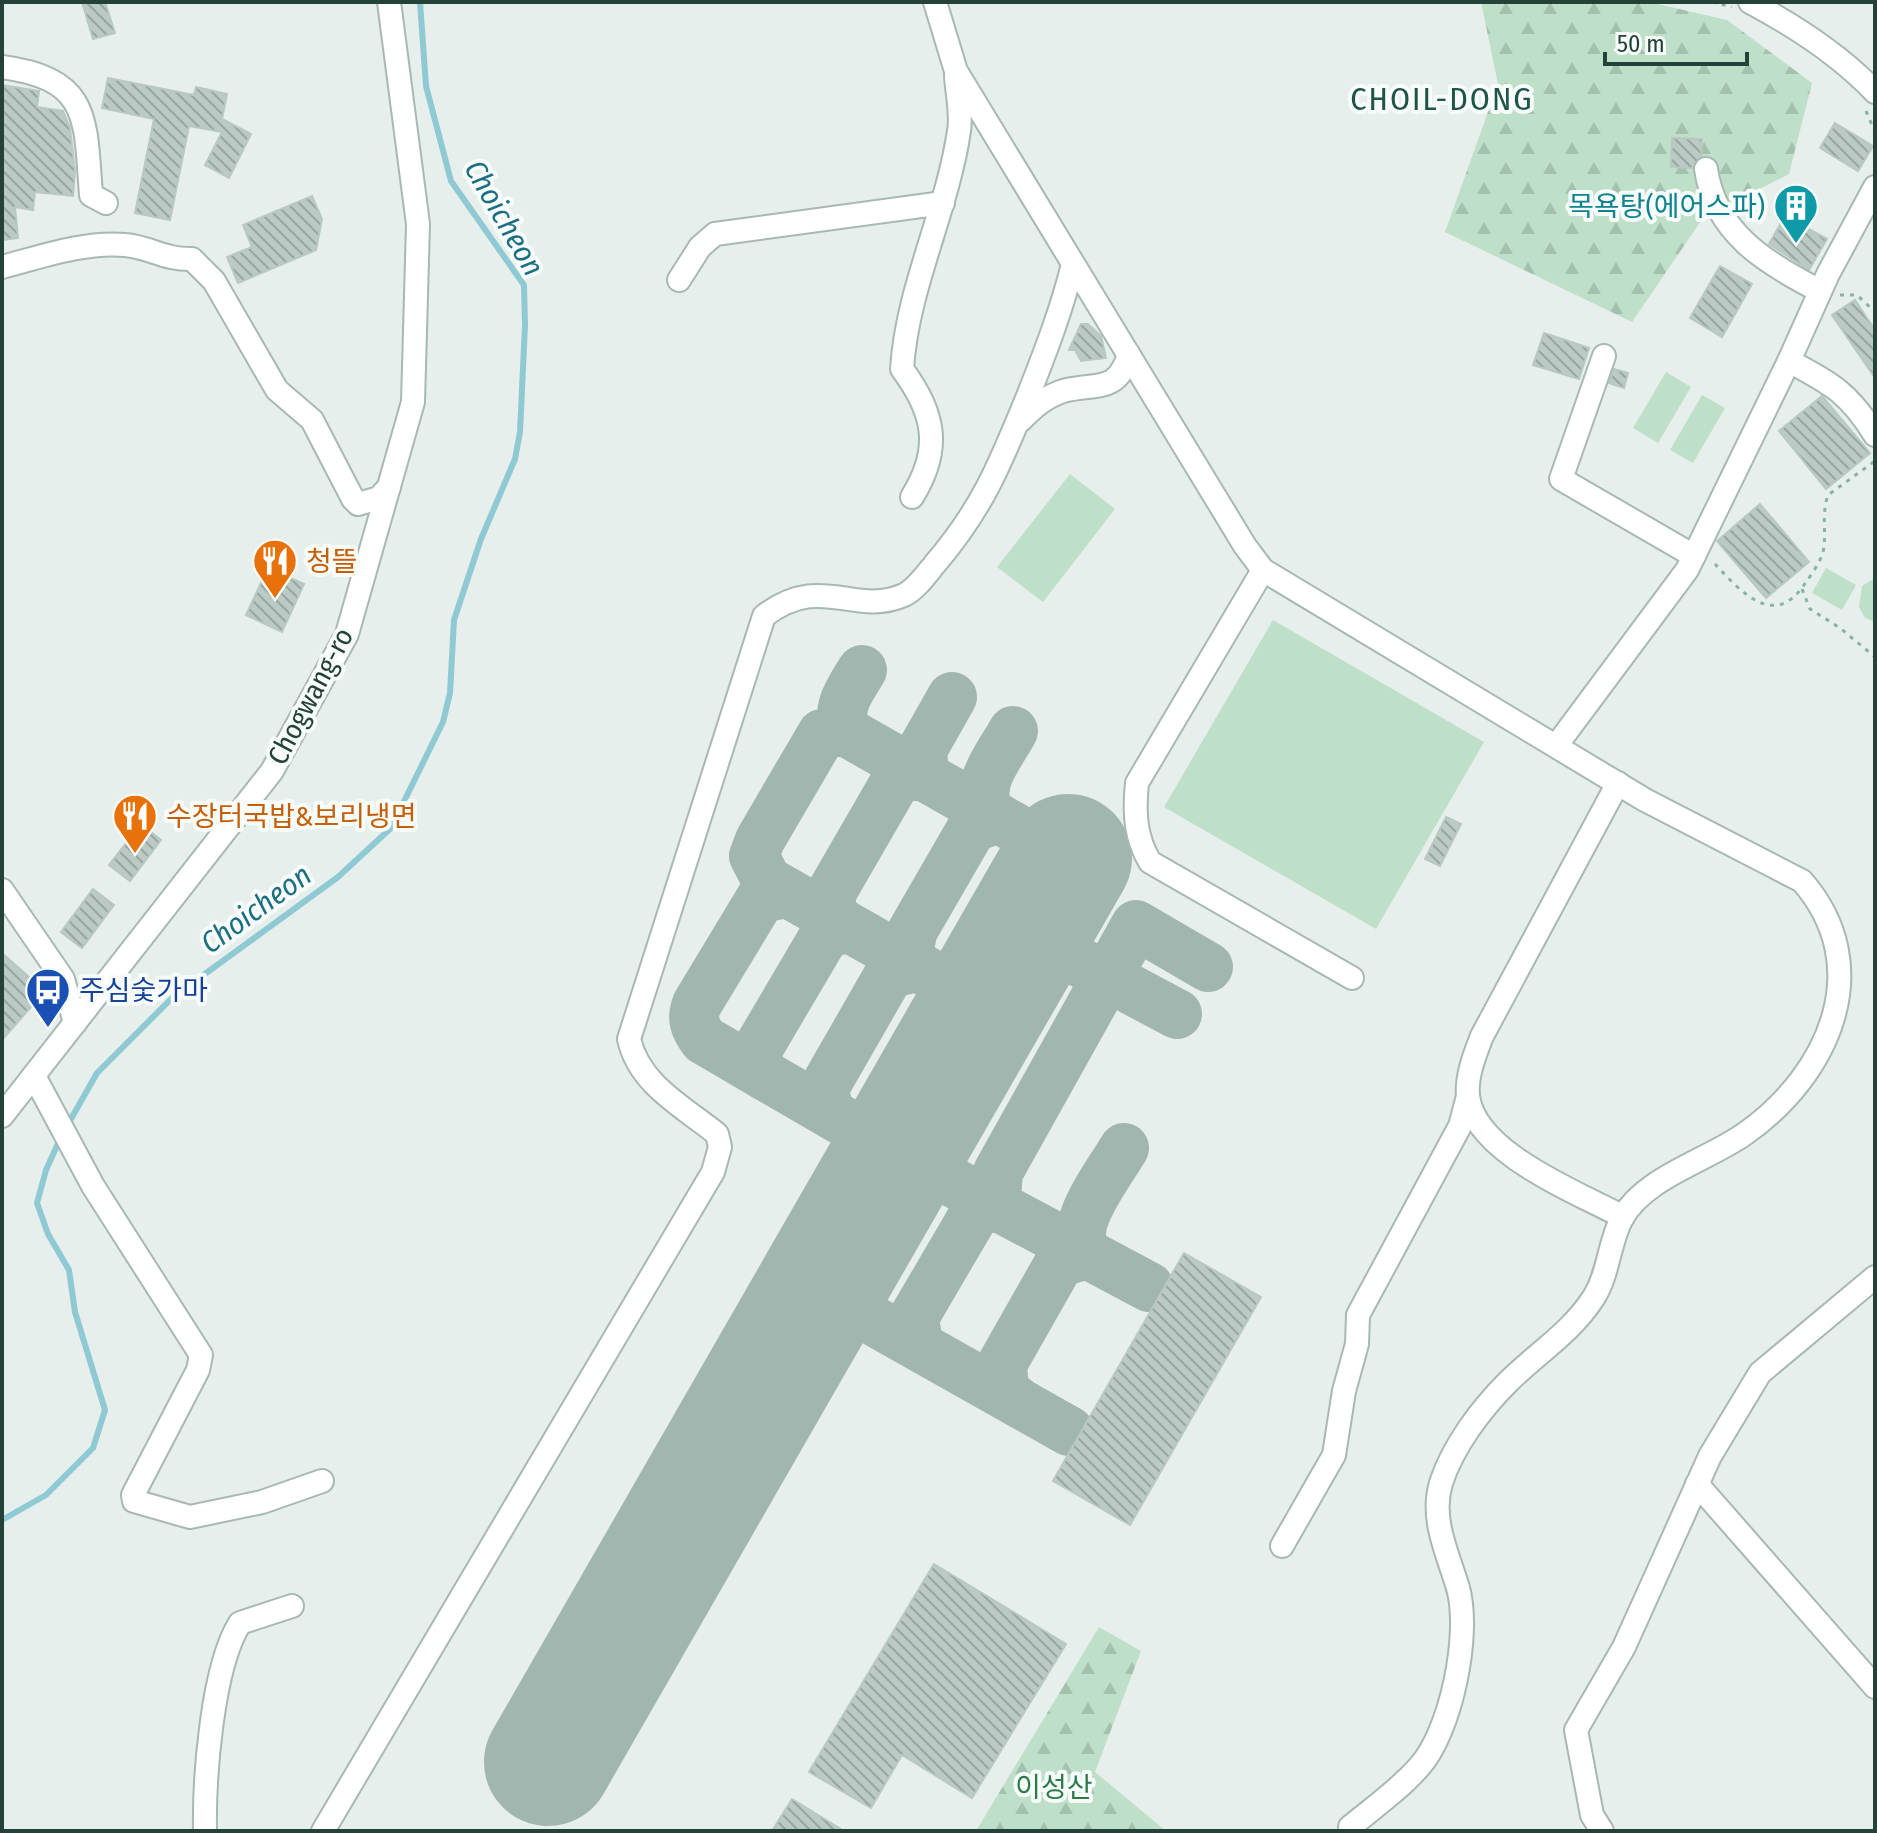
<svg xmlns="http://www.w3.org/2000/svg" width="1877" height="1833" font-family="'Fira Sans Condensed','Noto Sans KR',sans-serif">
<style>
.forest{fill:url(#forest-firs)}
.green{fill:#bfe0c8}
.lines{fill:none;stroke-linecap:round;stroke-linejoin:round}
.stream{stroke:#8ec9d4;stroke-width:6}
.taxiway{stroke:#a2b6b0;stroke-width:50}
.runway{stroke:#a2b6b0;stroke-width:128}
.building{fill:url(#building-back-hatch);stroke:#b8c9c2;stroke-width:2}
.minor-casing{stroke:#a8b8b2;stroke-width:26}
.path{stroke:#86b3a5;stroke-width:3;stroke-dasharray:4 6;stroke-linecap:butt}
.minor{stroke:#fff;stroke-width:22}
.labels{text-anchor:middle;stroke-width:8;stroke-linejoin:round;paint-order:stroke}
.culture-label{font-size:28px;fill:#0d838f;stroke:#f7fbf9;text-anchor:end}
.food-label{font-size:28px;fill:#c56008;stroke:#f7fbf9;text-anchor:start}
.street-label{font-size:28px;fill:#24423a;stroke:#f7fbf9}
.transit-label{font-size:28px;fill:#164399;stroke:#f7fbf9;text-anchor:start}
.park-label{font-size:28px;fill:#2d7a4b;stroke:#f7fbf9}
.water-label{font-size:30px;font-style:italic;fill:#1c6f80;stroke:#f7fbf9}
.quarter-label{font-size:32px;letter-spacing:2px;fill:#1f5548;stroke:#f7fbf9}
</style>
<defs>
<pattern id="forest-firs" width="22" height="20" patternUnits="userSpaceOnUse" patternTransform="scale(2)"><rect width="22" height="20" fill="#bfe0c8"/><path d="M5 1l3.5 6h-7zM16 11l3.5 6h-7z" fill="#a4c1ad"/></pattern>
<pattern id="building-back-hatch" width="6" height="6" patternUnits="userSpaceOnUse" patternTransform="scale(2)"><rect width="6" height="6" fill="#bbcac4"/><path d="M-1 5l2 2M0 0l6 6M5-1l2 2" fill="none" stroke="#98a6a0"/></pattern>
</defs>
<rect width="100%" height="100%" fill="#e6efeb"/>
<g class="forest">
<path d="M1481 2H1649L1727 20 1812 83 1789 174 1703 218 1632 322 1445 232 1498 84Z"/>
<path d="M1099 1627 1141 1651 1095 1772 1166 1831H976Z"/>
</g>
<g class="green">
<path d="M1666 372 1691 387 1658 443 1633 428Z"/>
<path d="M1702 395 1725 408 1693 463 1670 450Z"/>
<path d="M1070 474 1115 509 1043 602 997 567Z"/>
<path d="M1826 568 1856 585 1842 610 1812 593Z"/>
<path d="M1875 578V622L1865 618 1859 607 1862 586Z"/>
<path d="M1273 620 1484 742 1376 929 1164 807Z"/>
</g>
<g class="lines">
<g class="stream">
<path d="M67 1126 97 1073 172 998 338 877 391 828 443 722 450 693 454 620 481 539 515 459 520 432 525 325 524 285 451 181 426 86 420 2"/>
<path d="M2 1520 46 1495 93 1448 105 1410 75 1312 69 1270 48 1234 37 1203 46 1170 60 1139"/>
</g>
<g class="taxiway">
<path d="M845 731C836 707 850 690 862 670"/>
<path d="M989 813C974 783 999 757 1013 731"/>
<path d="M787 893 761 898 697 1004C691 1019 695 1028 704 1040L898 1153 1149 1287"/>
<path d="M838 922 831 907V893L894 784 906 776H924L922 750 952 697"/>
<path d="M1025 933 1177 1014"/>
<path d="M918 967 908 951 913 930 972 828 998 818"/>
<path d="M984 1004 767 881 754 856 760 840 822 734 845 731 1068 858"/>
<path d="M764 1075 757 1061V1050L823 938 836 930 851 929"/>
<path d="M829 1112 824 1091 828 1081 890 973 918 967"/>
<path d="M1002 1209 996 1197 998 1172 1136 925 1208 967"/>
<path d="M1088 1254C1065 1227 1109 1174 1124 1148"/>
<path d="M819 1290 1069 1431"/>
<path d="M918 1345 914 1317 975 1213 996 1205"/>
<path d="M1017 1401 1004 1391 1002 1364 1060 1262 1088 1254"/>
</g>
<path class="runway" d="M548 1762 1068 858"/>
</g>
<g class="building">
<path d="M82 2H105L115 33 93 39Z"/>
<path d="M108 78 194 95 196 87 227 94 222 119 251 134 229 178 205 165 222 132 189 126 170 220 135 213 154 119 102 108Z"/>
<path d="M2 85 39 91 37 107 63 111 70 128 75 171 73 196 35 192 33 210 15 207 18 238 2 240Z"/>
<path d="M1835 123 1873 146 1858 171 1820 148Z"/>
<path d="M1672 138 1702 139 1701 156 1692 168 1671 167Z"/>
<path d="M312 196 322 219 316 250 238 283 227 257 252 247 243 225Z"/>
<path d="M1785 216 1827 239 1809 270 1769 244Z"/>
<path d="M1720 266 1752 284 1722 337 1690 318Z"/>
<path d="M1855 300 1875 330V378L1832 315Z"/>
<path d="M1081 324H1088L1101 336 1106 358 1081 361 1075 350H1069Z"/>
<path d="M1544 333 1589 348 1579 379 1533 365Z"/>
<path d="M1614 369 1628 373 1624 388 1609 383Z"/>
<path d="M1822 396 1870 453 1826 489 1779 431Z"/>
<path d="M1760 504 1809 562 1766 598 1717 541Z"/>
<path d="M268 568 304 584 282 632 246 615Z"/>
<path d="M1446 817 1461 824 1440 866 1425 859Z"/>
<path d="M141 824 161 840 130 881 109 865Z"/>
<path d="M93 889 114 905 82 948 61 932Z"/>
<path d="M2 953 45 991 2 1040Z"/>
<path d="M1184 1253 1261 1297 1130 1525 1053 1481Z"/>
<path d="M934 1564 1066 1644 972 1798 902 1755 871 1808 809 1772Z"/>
<path d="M792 1799 844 1831H772Z"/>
</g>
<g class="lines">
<g class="minor-casing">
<g id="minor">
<path d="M935 2 956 71 1245 546 1263 570 1645 800 1802 881C1877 967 1829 1074 1746 1133 1709 1160 1646 1176 1622 1218 1609 1242 1609 1273 1594 1297 1571 1333 1537 1353 1508 1382 1481 1409 1453 1446 1441 1483 1430 1519 1448 1554 1458 1588 1471 1634 1451 1732 1419 1767 1400 1789 1373 1808 1350 1827"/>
<path d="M1750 2C1795 26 1840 55 1875 92"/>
<path d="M2 67C91 79 85 119 91 195L106 203"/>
<path d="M1706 169C1715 233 1767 264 1820 291"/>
<path d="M1875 187 1828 274 1789 361C1832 384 1849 393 1875 435"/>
<path d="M2 267C40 257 86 241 125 245 150 247 164 260 192 259L214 281 277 390 312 420 353 499 358 504 379 498 389 487"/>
<path d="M679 280 700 247 715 234 943 203"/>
<path d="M1604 356 1561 479 1694 556"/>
<path d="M1021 420C1034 407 1045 397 1063 391 1095 382 1116 395 1129 355"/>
<path d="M912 497C942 449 935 413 902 369 907 288 947 212 959 131 962 114 957 93 956 76"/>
<path d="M1263 570 1137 783C1134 812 1135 837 1150 862L1352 978"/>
<path d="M1556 746 1687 570 1789 361"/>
<path d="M1618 783 1482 1036C1475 1054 1466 1076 1468 1096 1475 1153 1577 1192 1623 1217"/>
<path d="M2 890 63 979 75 1023"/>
<path d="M34 1076 93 1186 201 1355 198 1370 133 1495 134 1501 190 1517 262 1502 322 1481"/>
<path d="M2 1116 272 771 347 634 413 402 418 224 389 2"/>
<path d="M1697 1484 1875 1687"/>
<path d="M1282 1546 1334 1455 1344 1391 1357 1344 1358 1315 1460 1126 1468 1096"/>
<path d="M205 1831C204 1778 212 1667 240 1623L292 1606"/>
<path d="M323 1831 713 1172 720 1147 717 1134C682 1106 639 1084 629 1039L764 616C822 572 854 617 904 595 915 590 926 575 934 565 983 508 1000 464 1028 396 1045 353 1062 309 1073 264"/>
<path d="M1602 1831 1592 1815 1576 1730 1624 1647 1710 1456 1760 1373 1875 1277"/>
</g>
</g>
<g class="path">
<path d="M1712 2 1732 7"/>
<path d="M1866 111 1875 132"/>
<path d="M1840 295H1857L1875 312"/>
<path d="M1715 564C1741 592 1774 629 1804 585 1811 575 1820 563 1823 552 1827 533 1821 515 1828 495L1875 461"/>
<path d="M1802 589 1810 609 1840 628 1875 657"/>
</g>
<use href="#minor" class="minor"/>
</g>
<defs>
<g id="building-pin" transform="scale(2.3)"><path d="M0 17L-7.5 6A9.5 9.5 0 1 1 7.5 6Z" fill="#0f9aa8" stroke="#f7fbf9"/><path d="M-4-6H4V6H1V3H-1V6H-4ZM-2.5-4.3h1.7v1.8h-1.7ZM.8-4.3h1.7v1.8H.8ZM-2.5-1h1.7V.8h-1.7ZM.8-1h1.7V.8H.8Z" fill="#fff"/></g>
<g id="restaurant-pin" transform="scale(2.3)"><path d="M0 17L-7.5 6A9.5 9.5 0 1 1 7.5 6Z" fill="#e8710a" stroke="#f7fbf9"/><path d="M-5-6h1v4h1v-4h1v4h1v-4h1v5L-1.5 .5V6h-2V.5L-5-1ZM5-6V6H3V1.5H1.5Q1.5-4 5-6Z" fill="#fff"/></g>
<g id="bus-pin" transform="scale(2.3)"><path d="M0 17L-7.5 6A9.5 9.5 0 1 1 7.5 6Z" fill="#1a4fb4" stroke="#f7fbf9"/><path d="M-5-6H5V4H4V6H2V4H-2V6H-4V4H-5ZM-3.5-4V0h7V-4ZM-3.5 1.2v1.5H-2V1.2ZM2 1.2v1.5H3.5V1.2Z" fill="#fff"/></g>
</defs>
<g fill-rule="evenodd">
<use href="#building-pin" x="1796" y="206"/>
<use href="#restaurant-pin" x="275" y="561"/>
<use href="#restaurant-pin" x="135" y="816"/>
<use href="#bus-pin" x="48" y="990"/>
</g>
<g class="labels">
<g class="culture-label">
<text x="1765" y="216">목욕탕(에어스파)</text>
</g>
<g class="food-label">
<text x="306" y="571">청뜰</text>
<text x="166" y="826">수장터국밥&amp;보리냉면</text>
</g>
<g class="street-label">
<text transform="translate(310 696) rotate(-62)" y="10">Chogwang-ro</text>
</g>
<g class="transit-label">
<text x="79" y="1000">주심숯가마</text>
</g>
<g class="park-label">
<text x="1054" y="1797">이성산</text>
</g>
<g class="water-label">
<text transform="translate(504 218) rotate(60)" y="10">Choicheon</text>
<text transform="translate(256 909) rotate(-36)" y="10">Choicheon</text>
</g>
<g class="quarter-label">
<text x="1442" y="110">CHOIL-DONG</text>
</g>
</g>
<rect width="1877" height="1833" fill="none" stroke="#24423a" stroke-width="8"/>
<path d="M1605 52v12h142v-12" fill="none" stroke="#24423a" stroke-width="4"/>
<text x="1617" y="52" font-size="24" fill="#24423a" stroke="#f7fbf9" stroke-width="6" paint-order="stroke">50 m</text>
</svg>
